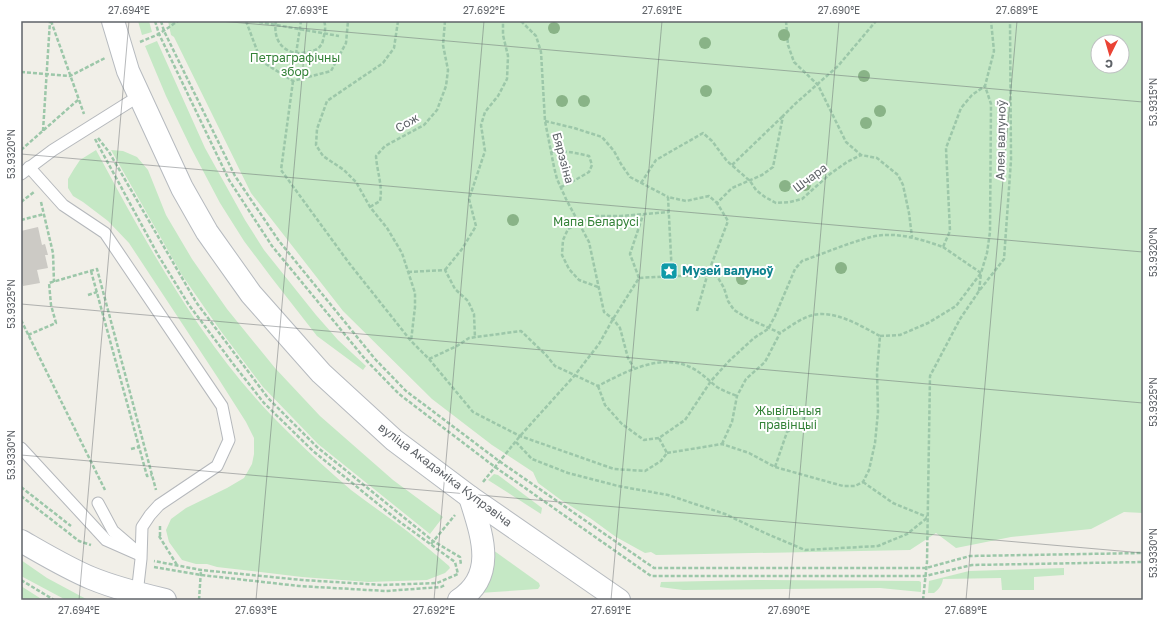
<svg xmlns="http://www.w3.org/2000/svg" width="1164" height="621" font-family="'Golos Text',sans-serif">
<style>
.green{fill:#c5e8c5;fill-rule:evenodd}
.building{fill:#cccac5}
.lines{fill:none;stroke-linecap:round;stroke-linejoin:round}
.service-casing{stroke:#b5b8bc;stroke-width:13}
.secondary-casing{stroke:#b6babf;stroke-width:24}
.path{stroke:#9cc7a9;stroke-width:2.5;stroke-dasharray:4 2;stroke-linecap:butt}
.service{stroke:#fff;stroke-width:11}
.secondary{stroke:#fff;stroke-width:22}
.tree{fill:#89b387}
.ticks{fill:none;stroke:#5f6368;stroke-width:1;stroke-opacity:0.45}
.labels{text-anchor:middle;stroke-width:4;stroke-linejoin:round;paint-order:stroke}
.park-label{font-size:12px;fill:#348238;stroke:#fff}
.street-label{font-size:12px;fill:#5f6368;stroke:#fff}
.culture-label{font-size:12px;font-weight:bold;fill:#0d838f;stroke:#fff;text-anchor:start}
.neatline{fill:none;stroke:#5f6368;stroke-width:1.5}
.ticks-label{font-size:10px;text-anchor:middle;fill:#5f6368}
</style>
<rect width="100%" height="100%" fill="#f1efe8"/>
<g class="green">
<path d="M138 21H149L152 32 142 35Z"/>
<path d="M168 21H1143V513L1124 512 1091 529 1011 537 956 548 936 533 910 550 656 555 651 552 645 553 616 537 590 518 561 500 538 483 533 472 492 445 432 399 343 311 251 193 174 37 171 35ZM1098 42H1122V66H1098Z"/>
<path d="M157 41 205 148 245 220 264 250 316 315 338 340 366 366 363 370 317 336 271 277 244 241 220 203 191 148 166 96 145 46Z"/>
<path d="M96 150C150 250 206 353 289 433 309 453 330 472 351 490 369 504 389 517 407 531 421 542 435 554 449 566L450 568 445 573 427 580 368 582 302 577 217 567 207 564H196L182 560 169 542 166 530 171 519 186 508 227 488 244 478 252 464 254 454V438L246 422 218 378 129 243 108 221 83 202 73 196 68 188V179L74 169 80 160Z"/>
<path d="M111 150 123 151 137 157 148 170 166 215 192 259 227 309 275 368 320 416 393 480 443 517 430 534 318 444 263 387 220 330 182 275Z"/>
<path d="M494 474 498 475 542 508 541 514 488 480Z"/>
<path d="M493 550 539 583 540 586 538 589 479 593Z"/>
<path d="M21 560 47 578 88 600H66L21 576Z"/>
<path d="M1064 568V575L1034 577V590H1002L1001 578 943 579C942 585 939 589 934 593H928L929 581 969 571Z"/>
<path d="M756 580 919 581 921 582V592L880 588 683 590 660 587 661 582Z"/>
<path d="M21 586 43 600H21Z"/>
</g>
<path class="building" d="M38 227 42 245 45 244 48 255H45L48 268 37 270 40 283 23 286 21 280V231Z"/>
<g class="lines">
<g class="service-casing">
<g id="service">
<path d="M29 167 63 205 105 233 222 406 229 440 217 466 159 505 150 515 142 527 141 559 137 594"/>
<path d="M21 174 53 150 139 96"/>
<path d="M21 448 106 540 140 555"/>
<path d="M98 503 113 531 134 549"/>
</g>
</g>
<g class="secondary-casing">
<g id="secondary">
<path d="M113 21 128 71 182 188 207 232 251 294 321 373 394 440 470 497 619 600"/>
<path d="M21 541C44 554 67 568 91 578 115 588 140 594 165 600"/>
<path d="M459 600C498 575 481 533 470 497"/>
</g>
</g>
<g class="path">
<path d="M51 21 84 114"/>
<path d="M155 21 159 34 229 180 272 246 365 359 399 394 495 467 651 576H925L972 565 1143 562"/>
<path d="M161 21 164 31 235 176 279 241 375 359 406 391 499 461 654 568H926L970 556 1143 553"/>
<path d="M246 21 261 61 293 81 331 71 346 43 348 21"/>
<path d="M276 21C272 43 287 57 308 52 313 51 318 50 321 45 323 43 323 39 324 36 325 31 326 26 324 21"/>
<path d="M398 21 394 48 383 63 327 101 317 129 316 145 323 156 344 170 356 182 370 207 387 228 402 253 415 293V307L411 341"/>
<path d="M521 21 536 36 541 52 545 121 554 167 557 179 566 199 589 242 604 312 613 319 620 328 628 358 634 368"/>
<path d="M786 21 788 45 794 62 818 85 846 142 861 155 877 158 898 175 903 185 909 213 912 237"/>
<path d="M259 22 339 36"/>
<path d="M140 42 159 34 178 21"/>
<path d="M296 54 301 21"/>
<path d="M21 72 70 76 105 58"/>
<path d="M293 81 281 170 349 263 411 341 429 359 473 412 520 436 614 469 645 471 661 461 667 453 659 438 685 420 711 381 729 361 754 338 768 329 775 316 795 269 802 261C825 253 848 243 871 237 895 231 921 239 943 247L950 231 946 148 961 108 972 95 985 86"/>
<path d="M545 121 574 128 602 137 614 151 621 164 630 177 668 197"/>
<path d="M43 131 50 21"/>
<path d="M98 138 109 152 196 302 268 398 317 447 433 541 460 557 461 565"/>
<path d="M95 139 158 255 189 305 234 365 264 403 313 451 400 522 455 562 458 574 437 583 383 585 302 580 201 570 154 561"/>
<path d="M21 150 79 99"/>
<path d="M551 152C564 150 576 153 589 156L592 165 589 172 570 183 561 187"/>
<path d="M732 165 783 116"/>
<path d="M641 183 656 160 703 133 712 141 727 161 750 181 756 190 765 197 776 203 790 202 802 199 830 174 847 162 861 155"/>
<path d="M21 202 34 192"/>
<path d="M41 202 53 253 54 282"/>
<path d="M370 207 380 201C383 186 377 172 376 156L385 146 424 125 437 110 446 86 448 70 443 45 445 21"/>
<path d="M21 220 44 214"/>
<path d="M943 247 981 273 979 291"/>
<path d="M445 270 462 249 476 226 469 199 485 151 481 125 485 112 498 96 507 79 508 56 503 35V21"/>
<path d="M91 271 147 476 152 475"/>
<path d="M408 272 445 270 455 289 468 301 474 314 475 338"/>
<path d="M639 278 630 254 643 215"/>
<path d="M598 287 579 280 569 269 562 255 563 240 568 229 594 216H621L669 212"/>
<path d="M88 295 97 292"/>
<path d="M697 311 707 276 728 221 717 203"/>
<path d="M21 320 105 490"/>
<path d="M28 335 56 323 51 305 49 283 97 269 156 490"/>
<path d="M880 336 900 335 928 323 956 306 981 273 987 253 990 232 991 104 985 86 994 51 991 21"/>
<path d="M429 359 457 346 469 338 521 331 546 355 555 366 598 386C625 372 660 353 690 367 701 372 708 380 717 387 723 391 730 393 737 396"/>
<path d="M598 386 605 405 622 424 644 440 659 438"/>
<path d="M516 442 532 459 568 473 618 486 668 495 725 514 765 533 805 550 878 546 907 534 927 518"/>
<path d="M722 444 732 422 737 396 746 379 765 362 780 333"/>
<path d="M131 449 139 447"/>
<path d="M667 453 722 444 749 453 775 467 843 486H855L863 482 869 470 875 443 878 412 877 372 880 336C859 325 831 307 807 317 797 321 788 328 780 333L747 318 734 310 728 301 724 288 717 276H672"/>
<path d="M775 467 787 432 793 428H800L804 417C795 406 791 404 778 408 776 419 780 423 787 432"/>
<path d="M483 482 520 436 575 375 599 344 613 319 639 278 672 276 668 197 686 201 709 196 717 203 732 188 762 175 773 167 783 116 795 104 838 66 876 21"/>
<path d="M863 482 893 503 927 517"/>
<path d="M21 487 71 526"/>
<path d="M21 496 79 541 91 545"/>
<path d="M160 526V536"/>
<path d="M159 536 177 565"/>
<path d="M431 544 455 515"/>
<path d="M154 567 201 575 299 586 386 591 441 587 445 585"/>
<path d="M21 580 54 600"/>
<path d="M199 600 201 570"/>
<path d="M923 600 927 562 930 376 960 319 979 291 1004 259 1011 160 1010 21"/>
</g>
<use href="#service" class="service"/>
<use href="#secondary" class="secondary"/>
</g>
<g class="tree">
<circle cx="554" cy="28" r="6"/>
<circle cx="784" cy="35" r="6"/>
<circle cx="705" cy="43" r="6"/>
<circle cx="864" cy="76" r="6"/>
<circle cx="706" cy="91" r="6"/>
<circle cx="562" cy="101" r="6"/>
<circle cx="584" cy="101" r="6"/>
<circle cx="880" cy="111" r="6"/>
<circle cx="866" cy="123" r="6"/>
<circle cx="805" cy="185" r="6"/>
<circle cx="785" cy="186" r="6"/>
<circle cx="513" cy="220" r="6"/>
<circle cx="841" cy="268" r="6"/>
<circle cx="742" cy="279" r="6"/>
</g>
<path class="ticks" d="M220 21 1143 102M21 154 1143 252M21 304 1143 403M21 455 1143 553M79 600 129 21M256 600 307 21M434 600 484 21M611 600 662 21M789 600 839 21M966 600 1017 21"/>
<defs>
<g id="sight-square" transform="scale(0.9)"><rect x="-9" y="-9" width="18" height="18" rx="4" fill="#0f9aa8" stroke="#fff"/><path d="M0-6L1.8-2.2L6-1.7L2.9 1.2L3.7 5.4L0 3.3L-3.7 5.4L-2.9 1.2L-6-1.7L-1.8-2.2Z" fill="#fff"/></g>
</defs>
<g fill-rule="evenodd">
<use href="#sight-square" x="669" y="271"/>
</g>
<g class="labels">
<g class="park-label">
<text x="295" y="62">Петраграфічны<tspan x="295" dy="14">збор</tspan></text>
<text x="596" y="226">Мапа Беларусі</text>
<text x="788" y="415">Жывільныя<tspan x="788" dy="14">правінцыі</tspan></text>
</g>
<g class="street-label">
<text transform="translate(407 123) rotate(-31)" y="4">Сож</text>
<text transform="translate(1001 140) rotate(-89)" y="4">Алея валуноў</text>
<text transform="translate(563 158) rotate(75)" y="4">Бярэзіна</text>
<text transform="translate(810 178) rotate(-37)" y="4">Шчара</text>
<text transform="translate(445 475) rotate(37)" y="4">вуліца Акадэміка Купрэвіча</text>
</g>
<g class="culture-label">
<text x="682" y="275">Музей валуноў</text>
</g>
</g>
<rect width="1164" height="621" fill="none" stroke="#ffffff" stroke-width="44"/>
<g transform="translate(1110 54) rotate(185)"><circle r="19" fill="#ffffff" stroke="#bfc1c3"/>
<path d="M0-3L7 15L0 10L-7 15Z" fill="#ea4335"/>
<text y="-6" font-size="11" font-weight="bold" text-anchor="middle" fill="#5f6368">С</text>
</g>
<rect x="22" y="22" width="1120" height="577" class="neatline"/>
<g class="ticks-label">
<text x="129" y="14">27.694°E</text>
<text x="307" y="14">27.693°E</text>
<text x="484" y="14">27.692°E</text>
<text x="662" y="14">27.691°E</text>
<text x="839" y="14">27.690°E</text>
<text x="1017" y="14">27.689°E</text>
<text transform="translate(1153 102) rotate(-90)" y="4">53.9315°N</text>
<text transform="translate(11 154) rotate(-90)" y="4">53.9320°N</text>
<text transform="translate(1153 252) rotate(-90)" y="4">53.9320°N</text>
<text transform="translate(11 304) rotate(-90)" y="4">53.9325°N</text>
<text transform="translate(1153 402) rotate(-90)" y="4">53.9325°N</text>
<text transform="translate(11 455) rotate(-90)" y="4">53.9330°N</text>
<text transform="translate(1153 553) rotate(-90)" y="4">53.9330°N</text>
<text x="79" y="614">27.694°E</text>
<text x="256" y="614">27.693°E</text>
<text x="434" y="614">27.692°E</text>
<text x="611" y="614">27.691°E</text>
<text x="789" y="614">27.690°E</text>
<text x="966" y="614">27.689°E</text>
</g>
</svg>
